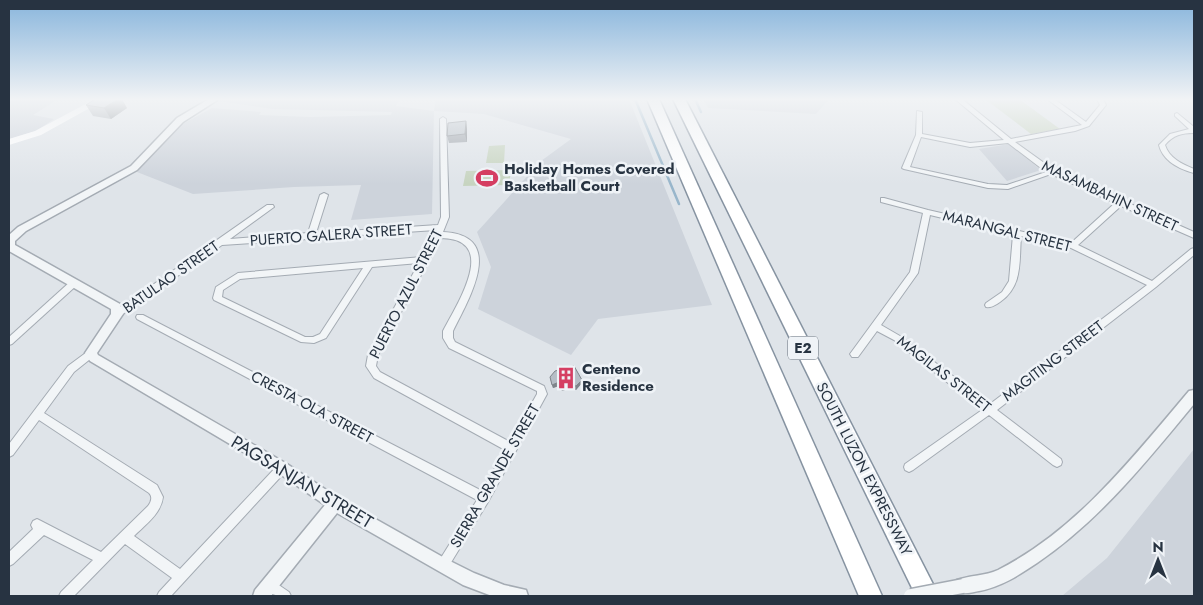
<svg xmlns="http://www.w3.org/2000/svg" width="1203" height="605" font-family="Jost,sans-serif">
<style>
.built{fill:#cdd3db}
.green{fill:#c7d4c0}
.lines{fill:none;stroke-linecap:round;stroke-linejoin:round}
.stream{stroke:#98b6cb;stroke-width:2.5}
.minor-casing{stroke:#a4abb3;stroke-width:2}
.tertiary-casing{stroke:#a4abb3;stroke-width:3}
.motorway-casing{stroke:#8693a1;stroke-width:3}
.minor{fill:#f2f5f7;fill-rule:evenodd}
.tertiary{fill:#f2f5f7;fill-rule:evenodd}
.secondary{fill:#fff;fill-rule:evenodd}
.motorway{fill:#fff;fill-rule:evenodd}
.tertiary-bridge-casing{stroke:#a4abb3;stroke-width:17;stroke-linecap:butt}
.tertiary-bridge{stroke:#f2f5f7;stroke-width:14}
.wall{fill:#9da3aa}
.shaded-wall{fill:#7f858b}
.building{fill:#b6bec6;stroke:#7f858b}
.labels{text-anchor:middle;stroke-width:5;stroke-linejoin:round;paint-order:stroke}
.shield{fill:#eff3f7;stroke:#636d78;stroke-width:1}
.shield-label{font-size:14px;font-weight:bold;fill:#273341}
.poi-label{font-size:15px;font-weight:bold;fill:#273341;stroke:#eff3f7;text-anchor:start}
.street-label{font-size:15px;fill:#273341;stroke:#eff3f7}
.near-street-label{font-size:18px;fill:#273341;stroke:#eff3f7}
</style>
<rect width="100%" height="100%" fill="#dfe4e9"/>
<g class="built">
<path d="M222 99H400L396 106 434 111 436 99H629L712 305 598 319 571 355 478 309 491 267 477 232 541 161 571 139 484 114 434 111 432 214 351 220 361 185 294 187 193 194 137 172 179 126 212 108 261 112 259 115 311 117 391 115 392 112 273 109 217 101Z"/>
<path d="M703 99H829L816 114 708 108Z"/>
<path d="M57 100 33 115 54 119 36 131 9 139V101Z"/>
<path d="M1009 144 1041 170 1007 181 979 149Z"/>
<path d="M1194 449V596H1062L1107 558Z"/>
</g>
<g class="green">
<path d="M985 99H1019L1060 129 1031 134Z"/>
<path d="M505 145 504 163H486L489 146Z"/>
<path d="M511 170 509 185 463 186 466 171Z"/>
</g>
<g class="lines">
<g class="stream">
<path d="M635 99 679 204"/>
<path d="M695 99 701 112"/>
</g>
<g class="minor-casing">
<g id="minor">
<path d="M955 99H962L1011 139 1082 125 1047 99H1054L1086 122 1100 105 1097 99H1103L1106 105 1089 126 1075 131 1015 142 1054 170 1194 232V238L1121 206 1078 245 1152 281 1191 249 1194 248V255L1156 287 997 410 1061 459 1062 462 1061 465 1057 467 1053 465 989 415 913 470 909 472 905 470 904 467 905 464 982 410 894 340 877 331 858 357H852L850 354 910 272 923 213 881 202V198H884L928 210 1071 243 1115 203 1051 174 1008 189 988 188 904 169 902 168 916 135 917 111 922 112V134L970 143 1004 140ZM921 137 970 147 1008 143 1046 172 1007 185 988 184 910 167ZM930 215 1013 235 1009 281 1002 292 986 303 985 305 986 307C992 308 995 305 1000 302 1023 286 1019 262 1021 236L1071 248 1147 285 990 404 900 336 881 325 918 273Z"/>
<path d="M1177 113 1194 127V133C1182 133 1173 135 1165 145 1169 158 1182 164 1194 169V173C1179 169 1163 161 1159 145L1170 134 1189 129 1175 116V114Z"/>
<path d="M443 117 446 119 449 217 443 232C508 235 468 300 453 331V338L455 342 544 386 547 394 488 502 447 569 443 571 439 569 437 565 439 561 477 500 137 319 136 317 137 315H143L482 491 505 450 374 378 366 366 368 355 419 263 372 267 326 338 314 343 301 342 214 300 213 298 216 287 238 273 422 257 436 230 314 238 311 240 308 239 222 245 120 316 117 317 113 314 114 312 267 205H273L274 207 230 239 308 233 320 195 324 193 328 195 316 233 438 225 441 217 440 119ZM441 238C500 239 457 304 443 331V338L449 348 537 391V394L510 442 380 372 376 366 378 355ZM363 268 320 334 313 337H305L222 297 223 290 240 279Z"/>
<path d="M74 280 78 283 77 285 12 344 9 345V337L71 281Z"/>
<path d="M91 349 94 350 96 353 94 356 74 372 44 413 157 485 163 497C161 514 145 525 134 536L180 569 278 465 282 463 286 465 287 468 286 471 171 596H157L159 592 172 578 125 544 74 596H59L61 592 93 560 44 535 13 564 9 566V552L33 529 31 525 33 521 37 519 41 521 101 552 148 506C151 502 153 497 149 493L39 420 13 455 9 457V444L68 366Z"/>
<path d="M270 579 289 592 291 596C280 596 269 597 264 585L266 581Z"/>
</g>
</g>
<g class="tertiary-casing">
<g id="tertiary">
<path d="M209 99H219L183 122 137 170 26 231 15 241V245L120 304 123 314 97 353 98 355 287 464 340 499 448 560 474 573 504 585 526 590 528 596H492L463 585 337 513 271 596H253L255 590 325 505 277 472 90 361 85 353 111 314V309L9 251V235L18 227 131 166 177 118Z"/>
<path d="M1194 390V404C1146 462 1100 520 1037 563 1019 575 1001 587 979 591 972 592 965 595 957 592L955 586 957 580C970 575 985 576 998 570 1077 530 1133 457 1189 391Z"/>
</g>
</g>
<g class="motorway-casing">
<g id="motorway">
<path d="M647 99H659L882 596H859Z"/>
<path d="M673 99H685L939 596H916Z"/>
</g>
</g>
<use href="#minor" class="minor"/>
<use href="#tertiary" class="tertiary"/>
<path class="secondary" d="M95 99H106L41 135 9 145V139L35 131Z"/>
<use href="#motorway" class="motorway"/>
<g class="tertiary-bridge-casing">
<path id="tertiary-bridge" d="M911 596 963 586"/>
</g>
<use href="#tertiary-bridge" class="tertiary-bridge"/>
</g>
<g class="wall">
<path d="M86 105 127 108 111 119 93 116Z"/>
<path d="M466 121 467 129V142L449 143 447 136Z"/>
<path d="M550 378 582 380V383L576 390 568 389 562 391 559 386 553 388Z"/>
</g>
<g class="shaded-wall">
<path d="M118 99H122L127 108 111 119 104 108Z"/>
<path d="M466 121 467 129V142L465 134Z"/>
<path d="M582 380V383L576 390V386Z"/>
<path d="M559 382V386L553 388 552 385Z"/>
<path d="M568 385V389L562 391 561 387Z"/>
</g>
<g class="building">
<path d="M95 99H118L104 108 86 105Z"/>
<path d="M466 121 465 134 447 136 448 123Z"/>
<path d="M574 366 582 380 576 386 568 385 561 387 559 382 552 385 550 377 555 371Z"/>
</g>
<linearGradient id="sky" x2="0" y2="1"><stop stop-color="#88b5dc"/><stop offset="0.54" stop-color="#f1f3f5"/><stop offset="1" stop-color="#f1f3f5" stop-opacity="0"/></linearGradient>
<rect width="1203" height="184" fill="url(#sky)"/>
<defs>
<g id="stadium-bare" transform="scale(1.725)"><path d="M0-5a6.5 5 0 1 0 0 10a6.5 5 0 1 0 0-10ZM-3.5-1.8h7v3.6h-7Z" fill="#d53e62" stroke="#eff3f7" stroke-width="2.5" paint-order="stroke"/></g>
<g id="building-bare" transform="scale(1.725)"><path d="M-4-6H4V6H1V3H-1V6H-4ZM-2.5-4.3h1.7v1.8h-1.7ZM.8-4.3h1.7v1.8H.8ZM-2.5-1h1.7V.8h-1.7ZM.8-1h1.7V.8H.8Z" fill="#d53e62" stroke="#eff3f7" stroke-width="2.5" paint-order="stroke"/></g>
</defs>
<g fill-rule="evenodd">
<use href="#stadium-bare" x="487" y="178"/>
<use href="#building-bare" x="566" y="378"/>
</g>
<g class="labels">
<rect class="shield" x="788" y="336.5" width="30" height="23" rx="4"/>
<g class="shield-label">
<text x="803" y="353">E2</text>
</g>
<g class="poi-label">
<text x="504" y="174">Holiday Homes Covered<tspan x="504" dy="17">Basketball Court</tspan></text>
<text x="582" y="374">Centeno<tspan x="582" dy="17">Residence</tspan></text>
</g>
<g class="street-label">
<text transform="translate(1110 196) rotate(25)" y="5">MASAMBAHIN STREET</text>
<text transform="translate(1007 231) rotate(14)" y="5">MARANGAL STREET</text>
<text transform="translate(331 235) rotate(-4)" y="5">PUERTO GALERA STREET</text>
<text transform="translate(171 277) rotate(-35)" y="5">BATULAO STREET</text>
<text transform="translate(406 294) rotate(-63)" y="5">PUERTO AZUL STREET</text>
<text transform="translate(1053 361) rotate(-37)" y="5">MAGITING STREET</text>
<text transform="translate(944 374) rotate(38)" y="5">MAGILAS STREET</text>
<text transform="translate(312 407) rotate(28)" y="5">CRESTA OLA STREET</text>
<text transform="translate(864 469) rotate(63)" y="5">SOUTH LUZON EXPRESSWAY</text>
<text transform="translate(495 476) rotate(-60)" y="5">SIERRA GRANDE STREET</text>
</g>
<g class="near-street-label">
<text transform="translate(302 482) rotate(31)" y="6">PAGSANJAN STREET</text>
</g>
</g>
<rect width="1203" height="605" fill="none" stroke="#273341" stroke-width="20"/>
<g transform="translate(1158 560)" stroke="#eff3f7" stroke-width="4" paint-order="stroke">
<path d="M0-4L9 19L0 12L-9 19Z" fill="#273341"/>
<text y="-8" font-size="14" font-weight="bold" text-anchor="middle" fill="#273341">N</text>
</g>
</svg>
